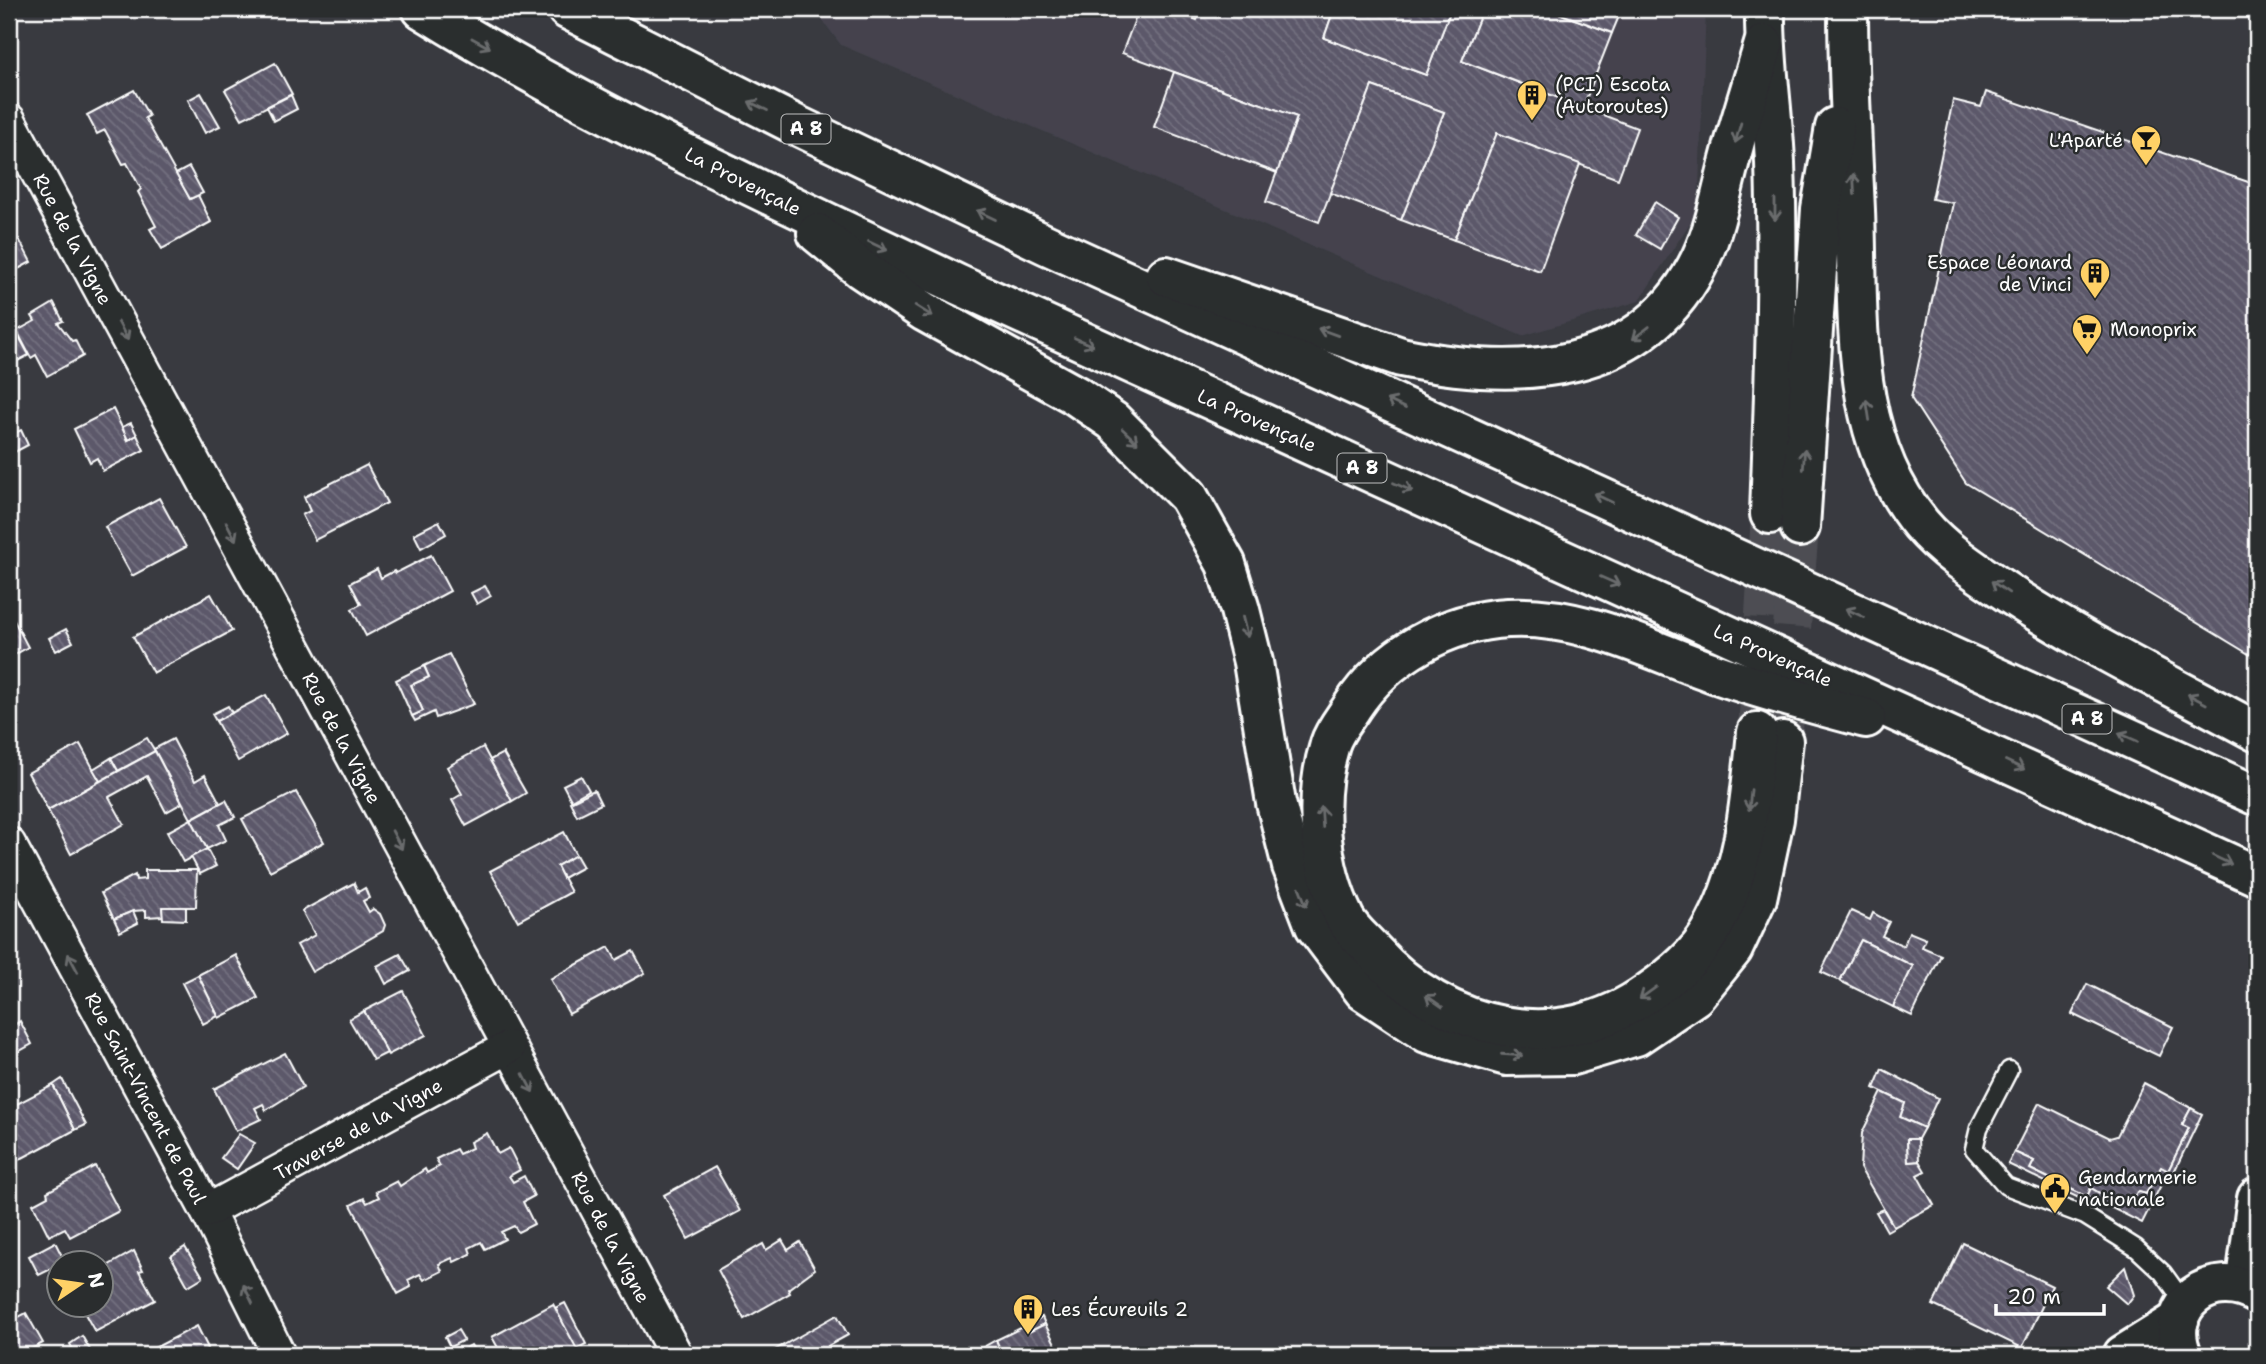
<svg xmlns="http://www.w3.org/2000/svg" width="2266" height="1364" font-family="'Shantell Sans',sans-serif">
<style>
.built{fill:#44434d}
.building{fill:url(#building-back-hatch);stroke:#fff;stroke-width:2}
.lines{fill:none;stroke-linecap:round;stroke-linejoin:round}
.highway-tunnel{stroke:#4d4e53;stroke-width:38;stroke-dasharray:38 19;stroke-linecap:butt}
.lane-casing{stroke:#fff;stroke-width:21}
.street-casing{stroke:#fff;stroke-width:37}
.secondary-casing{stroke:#fff;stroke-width:44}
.highway-casing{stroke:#fff;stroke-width:44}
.path{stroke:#fff;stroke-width:4.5;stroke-dasharray:5 5;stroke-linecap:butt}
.lane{stroke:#2a2d2e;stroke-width:16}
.street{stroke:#2a2d2e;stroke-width:32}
.secondary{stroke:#2a2d2e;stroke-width:38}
.highway{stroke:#2a2d2e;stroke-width:38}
.oneway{stroke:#6a6c6d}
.labels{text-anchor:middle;stroke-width:5;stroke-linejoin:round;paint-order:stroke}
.shield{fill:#2a2d2e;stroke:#bfc0c0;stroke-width:2}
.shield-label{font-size:18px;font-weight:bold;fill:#fff}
.poi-label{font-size:19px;fill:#fff;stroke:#2a2d2e;text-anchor:start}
.street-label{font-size:19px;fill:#fff;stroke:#2a2d2e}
</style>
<defs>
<pattern id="building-back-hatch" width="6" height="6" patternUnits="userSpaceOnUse" patternTransform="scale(1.75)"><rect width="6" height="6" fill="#5c586a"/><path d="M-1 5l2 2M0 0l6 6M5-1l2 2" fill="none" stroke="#747180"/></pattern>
</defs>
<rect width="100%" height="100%" fill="#393a40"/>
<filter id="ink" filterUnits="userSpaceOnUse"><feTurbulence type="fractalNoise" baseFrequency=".0143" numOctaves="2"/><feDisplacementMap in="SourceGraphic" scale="14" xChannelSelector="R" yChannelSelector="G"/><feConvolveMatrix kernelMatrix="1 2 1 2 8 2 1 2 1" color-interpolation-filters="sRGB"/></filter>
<g filter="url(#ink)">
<path class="built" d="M814 9H1706L1698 211 1639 301 1522 336 841 45Z"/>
<g class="building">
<path d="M1139 9H1167L1197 20 1201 9H1334L1324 38 1426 75 1451 9H1483L1462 61 1637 128 1618 179 1497 133 1454 240 1401 220 1444 112 1372 86 1319 222 1266 202 1297 117 1122 53Z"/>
<path d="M1334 9H1451L1426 75 1324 38Z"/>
<path d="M1483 9H1548L1612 33 1583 107 1462 61Z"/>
<path d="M1548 9H1622L1612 33Z"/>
<path d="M275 63 292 94 242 119 225 90Z"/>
<path d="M1174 72 1297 117 1277 173 1154 127Z"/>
<path d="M1372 86 1444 112 1401 220 1330 193Z"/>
<path d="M134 90 149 116 145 118 190 199 198 195 211 222 162 249 150 229 156 226 138 192 141 189 127 163 123 164 105 130 97 134 87 115Z"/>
<path d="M1986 92 2257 185V659L1966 483 1911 398 1953 203 1932 199 1953 100 1981 107Z"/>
<path d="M201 93 220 126 205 133 188 100Z"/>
<path d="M291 95 297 109 274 121 267 107Z"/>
<path d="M1497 133 1580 164 1540 271 1454 240Z"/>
<path d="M189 167 203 193 190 199 176 174Z"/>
<path d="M1655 202 1678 217 1660 249 1636 235Z"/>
<path d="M9 234 13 242 19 239 31 262 9 274Z"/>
<path d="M54 303 63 321 58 323 72 341 75 340 83 356 47 376 36 355 31 358 17 331 35 321 32 316Z"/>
<path d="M18 335 29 355 10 365 9 340Z"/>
<path d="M113 409 128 440 137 435 144 450 103 471 97 458 90 462 74 429Z"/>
<path d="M131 423 137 435 128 440 122 427Z"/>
<path d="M21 430 28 445 9 455V436Z"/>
<path d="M367 465 387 503 315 540 302 515 310 511 304 497Z"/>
<path d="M159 498 186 547 132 576 105 527Z"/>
<path d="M439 521 446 534 421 548 414 534Z"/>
<path d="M431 555 450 591 366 636 352 609 361 604 350 583 377 569 381 578 394 571 396 573Z"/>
<path d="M485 586 491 596 477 604 471 593Z"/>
<path d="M211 594 232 631 153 673 133 637Z"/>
<path d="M9 611 28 647 9 658Z"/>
<path d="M66 629 73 642 56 651 49 638Z"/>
<path d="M449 654 474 704 436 718 434 712 415 721 412 716 423 711 411 685 429 677 424 666Z"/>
<path d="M424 666 429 677 411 685 423 711 412 716 396 680Z"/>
<path d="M266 695 287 733 238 761 216 721Z"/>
<path d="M228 706 232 713 216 721 212 714Z"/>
<path d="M147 738 155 751 118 771 111 758Z"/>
<path d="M173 739 195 781 205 775 220 803 191 819 154 749Z"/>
<path d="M80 744 100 781 48 810 28 773Z"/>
<path d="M483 747 512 801 466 826 452 800 462 794 447 767Z"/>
<path d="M155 751 182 803 166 812 147 776 109 797 124 824 71 854 48 810Z"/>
<path d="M503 753 526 793 512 801 490 760Z"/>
<path d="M111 758 118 771 100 781 93 769Z"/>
<path d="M581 776 589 790 571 800 563 785Z"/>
<path d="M594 790 601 804 577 816 570 802Z"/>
<path d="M296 792 324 842 270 871 242 819Z"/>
<path d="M226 800 235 817 219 825 226 840 207 849 191 819Z"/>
<path d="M191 819 207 849 183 862 167 832Z"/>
<path d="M564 832 576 855 557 866 571 892 518 921 490 871Z"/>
<path d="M207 849 216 866 200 874 191 857Z"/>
<path d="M576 855 583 867 563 878 557 866Z"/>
<path d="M145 870H197L196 907H162L163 916 146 917V910L133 911 114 919 101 893 135 875 136 880 145 879Z"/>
<path d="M354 883 358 892 365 888 369 898 363 901 369 912 373 909 380 914 385 925 383 931 312 972 297 945 315 935 302 911Z"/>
<path d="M162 907H186V920L163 919Z"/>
<path d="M133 911 138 923 120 932 114 919Z"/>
<path d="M1851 911 1870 920 1873 913 1889 922 1882 936 1904 946 1909 932 1926 939 1922 947 1941 955 1912 1016 1893 1007 1913 966 1861 940 1840 981 1821 972Z"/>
<path d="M1861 940 1913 966 1893 1007 1840 981Z"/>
<path d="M609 947 616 960 633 951 645 973 569 1014 550 979Z"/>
<path d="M400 954 410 971 386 984 377 966Z"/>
<path d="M236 955 258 998 219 1018 198 975Z"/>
<path d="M198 975 218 1016 203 1024 182 983Z"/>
<path d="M2087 984 2173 1027 2159 1056 2072 1014Z"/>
<path d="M403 991 426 1035 388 1055 364 1011Z"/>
<path d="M9 1010 16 1024 20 1021 32 1044 9 1057Z"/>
<path d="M364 1011 387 1053 373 1060 349 1019Z"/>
<path d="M285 1053 303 1087 266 1110 263 1104 255 1108 261 1119 236 1131 214 1089Z"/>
<path d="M1882 1069 1938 1098 1924 1128 1900 1117 1905 1103 1874 1088Z"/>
<path d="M62 1079 86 1125 75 1130 53 1085Z"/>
<path d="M2144 1083 2191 1108 2182 1125 2189 1128 2168 1171 2161 1167 2146 1194 2139 1192 2128 1200 2122 1197 2116 1210 2101 1203 2104 1196 2091 1188 2087 1197 2030 1169 2034 1161 2014 1152 2039 1103 2110 1138 2117 1136Z"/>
<path d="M53 1085 75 1130 11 1164 9 1108Z"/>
<path d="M1882 1092 1905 1103 1900 1117 1924 1128 1918 1139H1907L1908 1162 1919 1161 1925 1171 1917 1175 1934 1205 1894 1227 1860 1168 1862 1133Z"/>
<path d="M2191 1108 2202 1114 2173 1174 2168 1171 2189 1128 2182 1125Z"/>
<path d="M487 1133 498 1154 509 1148 520 1170 509 1176 513 1182 524 1176 534 1196 523 1202 534 1224 518 1232 514 1226 501 1232 505 1239 485 1249 481 1242 469 1248 471 1254 454 1262 452 1258 439 1264 442 1271 424 1280 420 1274 408 1280 411 1287 398 1294 351 1205 364 1198 367 1203 379 1197 376 1192 397 1181 400 1186 425 1169 427 1173 440 1166 436 1159 456 1149 459 1154 472 1148 470 1142Z"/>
<path d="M239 1134 255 1143 237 1169 221 1158Z"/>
<path d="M1907 1139H1918L1919 1161 1908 1162Z"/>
<path d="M2014 1152 2034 1161 2030 1169 2087 1197 2085 1201 2008 1164Z"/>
<path d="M95 1166 119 1211 70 1237 65 1228 49 1236 33 1204 48 1196 47 1192Z"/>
<path d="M715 1167 740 1211 688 1239 664 1195Z"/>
<path d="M2161 1167 2168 1171 2142 1223 2116 1210 2122 1197 2128 1200 2139 1192 2146 1194Z"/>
<path d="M2091 1188 2104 1196 2101 1203 2087 1197Z"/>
<path d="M1883 1209 1894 1227 1887 1231 1876 1212Z"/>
<path d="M782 1240 788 1250 800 1242 815 1269 788 1289 790 1293 744 1319 718 1270 763 1244 766 1250Z"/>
<path d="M55 1242 65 1262 39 1275 29 1256Z"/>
<path d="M1963 1243 2052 1286 2022 1348 1933 1305Z"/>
<path d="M185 1247 203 1277 188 1286 171 1256Z"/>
<path d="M134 1251 143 1270 139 1271 155 1300 95 1332 85 1314 103 1305 102 1269Z"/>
<path d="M2125 1267 2134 1295 2127 1304 2106 1286Z"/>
<path d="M565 1303 586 1344 576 1349 555 1308Z"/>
<path d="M553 1304 579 1353 502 1355 492 1337Z"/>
<path d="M26 1313 43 1343 20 1355H9V1322Z"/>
<path d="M837 1315 848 1335 828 1346 833 1355H766Z"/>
<path d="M1042 1317 1045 1324 1029 1332 1025 1326Z"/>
<path d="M1045 1324 1061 1355H982L999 1347 996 1340 1025 1326 1029 1332Z"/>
<path d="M197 1326 208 1348 198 1355H141Z"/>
<path d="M458 1330 464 1340 450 1347 445 1337Z"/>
<path d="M82 1336 93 1355H76L70 1344Z"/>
<path d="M996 1340 999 1347 982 1355 980 1349Z"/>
<path d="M471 1345 477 1355H455V1354Z"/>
</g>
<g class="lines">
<g class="highway-tunnel">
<path d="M1757 732 1770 514"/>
<path d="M1783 741 1800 527"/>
</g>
<g class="lane-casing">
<path id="lane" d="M2009 1070 1979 1128 1974 1149 2006 1186 2085 1216 2136 1248 2163 1273 2186 1305"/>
</g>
<g class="street-casing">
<g id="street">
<path d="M9 120 676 1355"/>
<path d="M9 844 207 1211 279 1355"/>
<path d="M207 1211 509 1047"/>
</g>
</g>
<g class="secondary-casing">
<g id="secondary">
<path d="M2245 1287 2257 1198"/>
<path d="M2123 1355 2179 1320"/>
<path d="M2182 1355C2161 1305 2212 1267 2257 1294"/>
</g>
</g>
<g class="highway-casing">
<g id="highway">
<path d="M422 9C593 115 778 199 959 285L2257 876"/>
<path d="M567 9 796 125 1047 245 2257 796"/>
<path d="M1765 9C1764 61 1773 111 1775 163 1779 280 1774 397 1770 514"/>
<path d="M1848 9C1848 76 1852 143 1855 210 1859 317 1848 435 1921 524 1942 549 1972 569 1999 587 2080 642 2171 685 2257 732"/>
<path d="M817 233 861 269 925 312 1075 395 1113 421 1188 496 1226 564 1240 610 1253 662 1276 803 1292 866 1315 926 1364 991 1427 1033 1507 1056 1573 1055 1636 1036 1695 996 1733 949 1757 898 1774 819 1783 741"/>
<path d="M1166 276 1401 357C1516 381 1644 378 1701 258 1716 226 1722 189 1731 156 1741 118 1753 81 1764 44"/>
<path d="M1800 527 1821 209 1835 127"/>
<path d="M1757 732C1750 800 1746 872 1710 933 1696 956 1671 977 1649 992 1558 1058 1445 1031 1373 951 1364 941 1351 930 1345 919 1319 867 1313 799 1330 744 1334 731 1345 718 1352 707 1386 655 1447 621 1508 618 1582 614 1647 649 1714 673 1764 691 1815 704 1866 718"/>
</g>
</g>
<path class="path" d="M2228 9 2257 19"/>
<use href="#lane" class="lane"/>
<use href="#street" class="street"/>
<use href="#secondary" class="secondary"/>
<use href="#highway" class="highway"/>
</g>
<defs><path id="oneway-shaft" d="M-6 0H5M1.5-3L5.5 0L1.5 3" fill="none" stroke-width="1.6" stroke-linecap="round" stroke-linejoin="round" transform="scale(1.75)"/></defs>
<g class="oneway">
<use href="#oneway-shaft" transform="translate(481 43) rotate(29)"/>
<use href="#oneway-shaft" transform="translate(758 106) rotate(-154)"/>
<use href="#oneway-shaft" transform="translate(1738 133) rotate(106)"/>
<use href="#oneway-shaft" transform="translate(1854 184) rotate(-93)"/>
<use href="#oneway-shaft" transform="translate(1775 210) rotate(90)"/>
<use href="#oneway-shaft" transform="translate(986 215) rotate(-154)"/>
<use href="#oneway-shaft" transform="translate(878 246) rotate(25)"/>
<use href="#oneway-shaft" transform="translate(924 311) rotate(32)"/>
<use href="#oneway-shaft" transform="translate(123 331) rotate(62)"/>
<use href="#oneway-shaft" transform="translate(1328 332) rotate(-160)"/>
<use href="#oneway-shaft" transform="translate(1641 333) rotate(142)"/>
<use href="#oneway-shaft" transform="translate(1084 342) rotate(24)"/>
<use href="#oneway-shaft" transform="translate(1396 404) rotate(-155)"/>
<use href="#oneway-shaft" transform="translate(1868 410) rotate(-99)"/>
<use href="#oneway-shaft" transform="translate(1130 436) rotate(43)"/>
<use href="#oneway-shaft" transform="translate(1804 459) rotate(-86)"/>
<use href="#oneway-shaft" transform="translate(1403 487) rotate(24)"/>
<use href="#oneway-shaft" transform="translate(1603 498) rotate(-155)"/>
<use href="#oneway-shaft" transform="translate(231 531) rotate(62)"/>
<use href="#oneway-shaft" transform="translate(1610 581) rotate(24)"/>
<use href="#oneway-shaft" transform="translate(2000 587) rotate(-146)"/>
<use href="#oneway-shaft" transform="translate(1855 613) rotate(-155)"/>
<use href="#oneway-shaft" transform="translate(1245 627) rotate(76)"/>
<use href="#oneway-shaft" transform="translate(2197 699) rotate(-152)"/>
<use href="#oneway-shaft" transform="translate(2128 737) rotate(-156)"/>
<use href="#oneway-shaft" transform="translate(2015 765) rotate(25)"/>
<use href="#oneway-shaft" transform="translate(1750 800) rotate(96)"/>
<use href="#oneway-shaft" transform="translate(1322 817) rotate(-94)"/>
<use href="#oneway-shaft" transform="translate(397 840) rotate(62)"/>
<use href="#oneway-shaft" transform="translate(2222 860) rotate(25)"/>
<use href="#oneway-shaft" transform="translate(1303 897) rotate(69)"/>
<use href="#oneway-shaft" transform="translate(73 963) rotate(-118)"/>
<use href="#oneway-shaft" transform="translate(1648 993) rotate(144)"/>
<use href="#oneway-shaft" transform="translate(1434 1001) rotate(-145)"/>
<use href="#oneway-shaft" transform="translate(1512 1055) rotate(4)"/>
<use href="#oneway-shaft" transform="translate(528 1083) rotate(62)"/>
<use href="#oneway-shaft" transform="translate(248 1294) rotate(-116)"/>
</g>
</g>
<defs>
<g id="building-pin" transform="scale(1.575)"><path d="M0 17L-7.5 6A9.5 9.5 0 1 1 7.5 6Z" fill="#ffd166" stroke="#2a2d2e"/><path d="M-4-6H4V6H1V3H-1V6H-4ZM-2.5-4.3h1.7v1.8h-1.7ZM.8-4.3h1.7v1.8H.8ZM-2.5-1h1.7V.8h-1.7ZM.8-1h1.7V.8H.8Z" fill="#111"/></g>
<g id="bar-pin" transform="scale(1.575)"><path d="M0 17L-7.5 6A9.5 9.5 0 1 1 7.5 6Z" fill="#ffd166" stroke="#2a2d2e"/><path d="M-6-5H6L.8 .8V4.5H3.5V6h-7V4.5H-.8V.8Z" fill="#111"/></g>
<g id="supermarket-pin" transform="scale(1.575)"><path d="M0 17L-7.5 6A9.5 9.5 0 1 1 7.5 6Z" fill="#ffd166" stroke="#2a2d2e"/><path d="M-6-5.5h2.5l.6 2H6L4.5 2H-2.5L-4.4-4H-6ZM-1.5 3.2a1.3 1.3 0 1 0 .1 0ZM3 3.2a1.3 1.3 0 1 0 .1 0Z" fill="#111"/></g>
<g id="civic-pin" transform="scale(1.575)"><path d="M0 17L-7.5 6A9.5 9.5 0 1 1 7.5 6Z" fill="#ffd166" stroke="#2a2d2e"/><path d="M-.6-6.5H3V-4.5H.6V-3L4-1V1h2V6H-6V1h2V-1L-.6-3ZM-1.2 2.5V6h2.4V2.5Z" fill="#111"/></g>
</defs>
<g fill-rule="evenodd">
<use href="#building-pin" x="1532" y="95"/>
<use href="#bar-pin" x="2146" y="140"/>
<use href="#building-pin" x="2095" y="273"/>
<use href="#supermarket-pin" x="2087" y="329"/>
<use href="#civic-pin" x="2055" y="1188"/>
<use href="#building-pin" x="1028" y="1309"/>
</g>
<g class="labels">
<g class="shield">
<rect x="781.5" y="114.5" width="49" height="29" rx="5"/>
<rect x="1337.5" y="453.5" width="49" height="29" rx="5"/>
<rect x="2062.5" y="704.5" width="49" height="29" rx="5"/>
</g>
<g class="shield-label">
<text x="806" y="135">A 8</text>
<text x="1362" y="474">A 8</text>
<text x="2087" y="725">A 8</text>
</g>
<g class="poi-label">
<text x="1555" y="91">(PCI) Escota<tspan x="1555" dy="22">(Autoroutes)</tspan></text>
<text x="2123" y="147" text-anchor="end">L'Aparté</text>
<text x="2072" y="269" text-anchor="end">Espace Léonard<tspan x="2072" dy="22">de Vinci</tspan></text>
<text x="2110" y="336">Monoprix</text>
<text x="2078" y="1184">Gendarmerie<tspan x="2078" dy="22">nationale</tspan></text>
<text x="1051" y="1316">Les Écureuils 2</text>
</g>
<g class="street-label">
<text transform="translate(743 181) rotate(27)" y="7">La Provençale</text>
<text transform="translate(73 239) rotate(62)" y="7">Rue de la Vigne</text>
<text transform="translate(1257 420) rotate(24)" y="7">La Provençale</text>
<text transform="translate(1773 655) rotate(24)" y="7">La Provençale</text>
<text transform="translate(342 738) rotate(62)" y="7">Rue de la Vigne</text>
<text transform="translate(146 1098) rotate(62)" y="7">Rue Saint-Vincent de Paul</text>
<text transform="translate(358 1129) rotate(-29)" y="7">Traverse de la Vigne</text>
<text transform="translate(611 1237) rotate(62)" y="7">Rue de la Vigne</text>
</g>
</g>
<rect width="2266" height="1364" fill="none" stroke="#2a2d2e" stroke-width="35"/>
<rect x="18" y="18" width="2231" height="1329" fill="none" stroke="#fff" stroke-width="2.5" filter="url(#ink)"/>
<g transform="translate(80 1284) rotate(77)"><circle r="33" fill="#2a2d2e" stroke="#7f8182" stroke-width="2"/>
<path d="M0-5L12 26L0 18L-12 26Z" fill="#ffd166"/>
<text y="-10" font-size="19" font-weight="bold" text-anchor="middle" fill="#ffffff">N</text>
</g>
<path d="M1996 1304v10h108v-10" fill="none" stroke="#ffffff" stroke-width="3.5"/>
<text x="2007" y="1304" font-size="21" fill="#ffffff" stroke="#2a2d2e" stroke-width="5" paint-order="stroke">20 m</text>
</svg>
